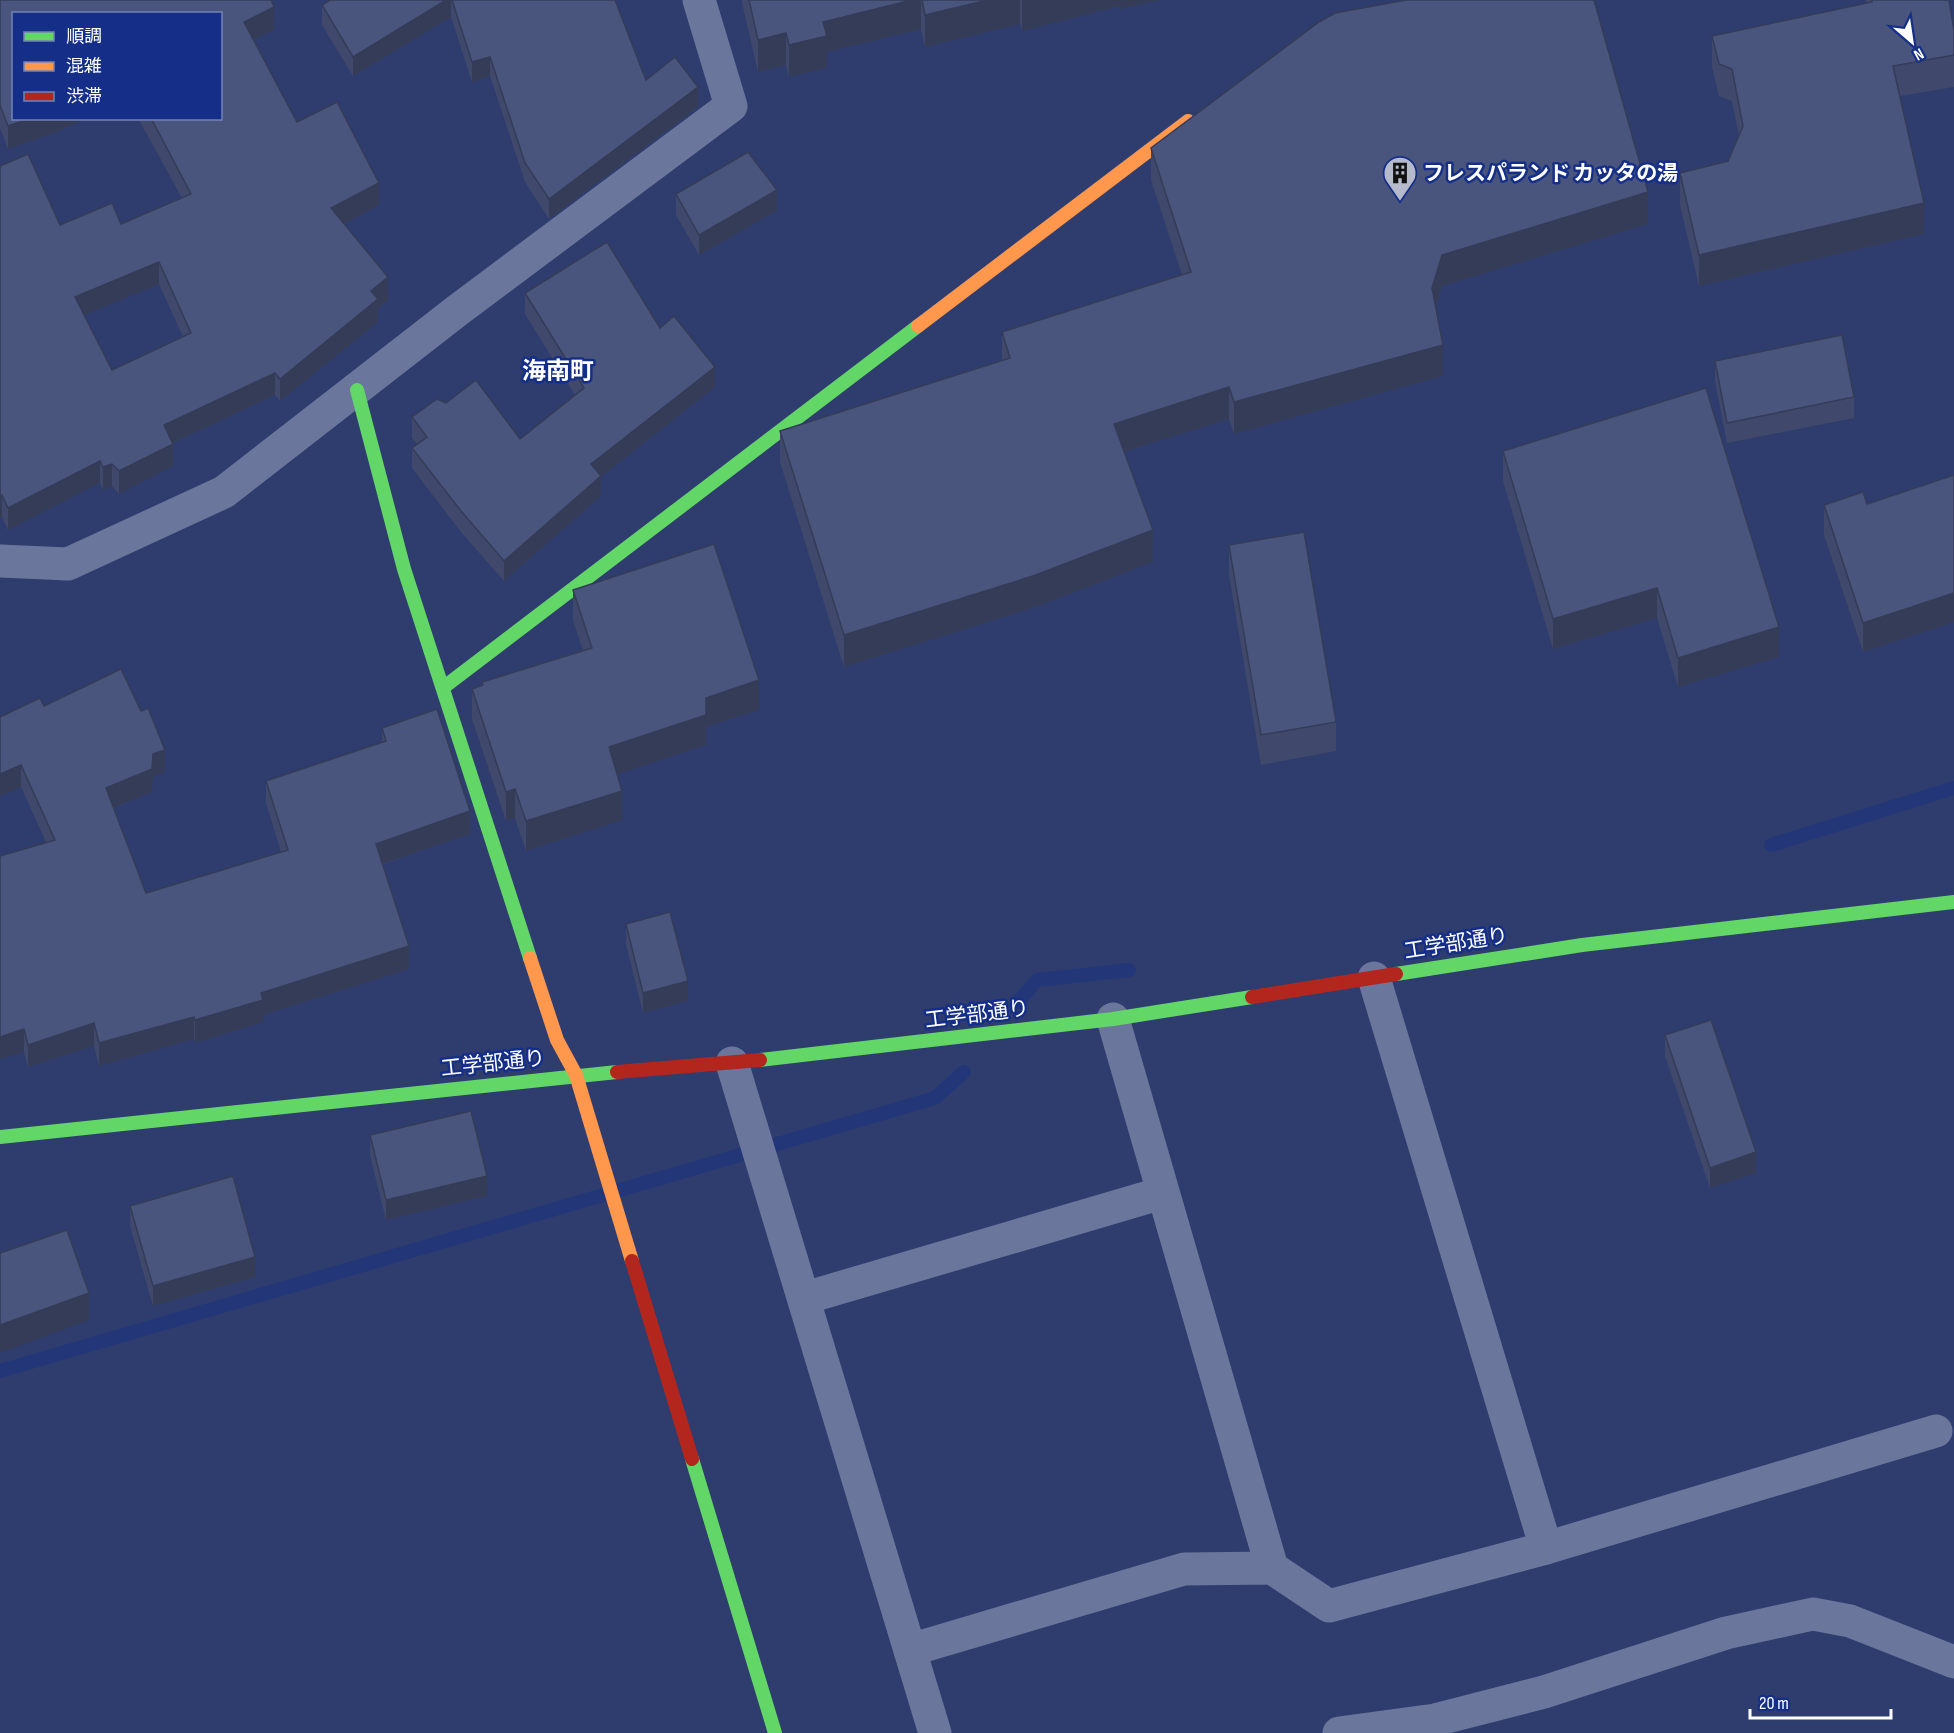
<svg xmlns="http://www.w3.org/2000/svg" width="1954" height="1733" font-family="'Sofia Sans Condensed','Noto Sans JP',sans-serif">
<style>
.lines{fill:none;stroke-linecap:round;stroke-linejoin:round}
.stream{stroke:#233778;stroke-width:14}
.street{stroke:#6b769c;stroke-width:33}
.fast{stroke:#63d668;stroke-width:14}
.slow{stroke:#ff974d;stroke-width:14}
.jam{stroke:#b3261e;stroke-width:14}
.wall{fill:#40496c;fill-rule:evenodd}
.shaded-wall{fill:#343c58}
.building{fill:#4a557d;stroke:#343c58;stroke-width:1.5;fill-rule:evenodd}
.labels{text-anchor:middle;stroke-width:5;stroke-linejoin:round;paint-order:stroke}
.poi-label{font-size:21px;font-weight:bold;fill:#fff;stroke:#152f88;text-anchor:start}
.street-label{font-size:21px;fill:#fff;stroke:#152f88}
.quarter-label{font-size:24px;font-weight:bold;fill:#fff;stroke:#152f88}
</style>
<rect width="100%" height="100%" fill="#2f3d6e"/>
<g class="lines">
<g class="stream">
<path d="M1771 845 1954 788"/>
<path d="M1018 1002 1037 980 1129 970"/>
<path d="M0 1371 935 1098 964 1072"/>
</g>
<g class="street">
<path d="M0 561 68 564 224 492 458 310 731 106 699 0"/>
<path d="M1374 978 1546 1548"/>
<path d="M1113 1019 1272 1568"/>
<path d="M732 1063 935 1733"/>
<path d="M805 1298 1162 1193"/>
<path d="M910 1650 1184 1569 1272 1568 1329 1606 1546 1548 1936 1431"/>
<path d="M1339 1733 1435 1720 1544 1692 1726 1633 1813 1614 1850 1621 1954 1662"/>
</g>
<g class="fast">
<path d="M357 390 404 569 530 958"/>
<path d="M444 687 918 326"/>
<path d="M1396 974 1582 945 1954 902"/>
<path d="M760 1060 1113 1019 1252 997"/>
<path d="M0 1137 617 1072"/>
<path d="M692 1459 775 1733"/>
</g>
<g class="slow">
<path d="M918 326 1188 121"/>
<path d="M530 958 557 1040 576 1075 632 1261"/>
</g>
<g class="jam">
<path d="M1252 997 1396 974"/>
<path d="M617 1072 760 1060"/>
<path d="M632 1261 692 1459"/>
</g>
</g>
<g class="wall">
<path d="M0 0H271L274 7V30L253 40 297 122 337 102 379 183V205L344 224 388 277V300L378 308V322L280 401 275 395 173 443V466L119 494 112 486 103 490 100 483 8 530 2 517 0 518V166L28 154 60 225 112 203 121 224 182 198 138 118H220V14H14V118H86L59 131 8 149 0 128ZM159 284 183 337 112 370 84 315Z"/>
<path d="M330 0H615L646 80 698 107 549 219 525 182 490 76 472 82 451 17 353 76 322 25V5Z"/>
<path d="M742 0H1161L1120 9V6L1022 31 1020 24 925 47 921 29 827 52V68L789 77 786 65 758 72 742 3Z"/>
<path d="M1866 0H1949L1954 31V87L1900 96 1924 234 1699 286 1680 205V173L1728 161 1739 136 1732 101 1719 96 1712 67V36L1867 3Z"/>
<path d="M1151 148 1648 224 1442 286 1436 307 1443 376 1234 434 1229 419 1124 452 1153 562 1033 608 844 667 780 462V431L1002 360V332L1182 275 1151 180Z"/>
<path d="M676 194 777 211 699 255 676 215Z"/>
<path d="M525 293 660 328 715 387 601 477V496L504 581 461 532 412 468V448L417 444 412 438V417L520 439 575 395 525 314Z"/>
<path d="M1715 361 1854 397V418L1727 443 1715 381Z"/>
<path d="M1503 451 1779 657 1678 687 1657 618 1553 649 1503 481Z"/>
<path d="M1954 475V622L1863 652 1824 535V505L1867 504Z"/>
<path d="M1229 545 1336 722V751L1261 765 1229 575Z"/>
<path d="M573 590 759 710 706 727V745L617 774 622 820 526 851 515 818 506 821 472 719V689L482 685V682L583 650 573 620Z"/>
<path d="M44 706 165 772 153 777 152 792 114 808 146 893 281 852 266 803V781L382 743V728L470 834 383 864 409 969 263 1015V1022L195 1043 194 1039 99 1066 94 1046 28 1067 24 1052 0 1059 46 842 21 787 0 796Z"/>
<path d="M626 924 688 1001 643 1013 626 944Z"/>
<path d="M1665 1035 1756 1173 1710 1188 1665 1056Z"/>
<path d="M370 1135 487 1196 386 1220 370 1155Z"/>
<path d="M130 1206 255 1277 153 1306 130 1226Z"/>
</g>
<g class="shaded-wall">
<path d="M446 0H451V17L353 76V57Z"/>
<path d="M912 0H921V29L827 52V68L789 77V45L823 22Z"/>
<path d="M988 0H1020V24L925 47V15Z"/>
<path d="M1022 0H1120V6L1022 31Z"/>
<path d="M1120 0H1161L1120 9Z"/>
<path d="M274 7V30L244 44V22Z"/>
<path d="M786 33V65L758 72V40Z"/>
<path d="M490 57V76L472 82V62Z"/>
<path d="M698 87V107L549 219V199Z"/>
<path d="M31 118H86L59 131 8 149V126Z"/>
<path d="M379 183V205L331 231V208Z"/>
<path d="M777 190V211L699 255V235Z"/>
<path d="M1648 192V224L1442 286 1432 319V288L1442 255Z"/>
<path d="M1924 203V234L1699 286V255Z"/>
<path d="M159 262V284L75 319V297Z"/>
<path d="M388 277V300L378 308V322L280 401V379L371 291Z"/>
<path d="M1443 345V376L1234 434V402Z"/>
<path d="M715 367V387L601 477V496L504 581V561L591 464Z"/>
<path d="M275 373V395L164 447V425Z"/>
<path d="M1229 387V419L1114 455V424Z"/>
<path d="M173 444V466L119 494V471Z"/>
<path d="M100 461V483L8 530V508Z"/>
<path d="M112 464V486L103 490V467Z"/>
<path d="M0 495H2V517L0 518Z"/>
<path d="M1153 530V562L1033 608 844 667V635Z"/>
<path d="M1657 588V618L1553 649V619Z"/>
<path d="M1954 593V622L1863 652V623Z"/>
<path d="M1779 627V657L1678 687V658Z"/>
<path d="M759 680V710L706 727V745L609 777V747L706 698Z"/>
<path d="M165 750V772L153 777 152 792 106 811V788L153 754Z"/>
<path d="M21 765V787L0 796V774Z"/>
<path d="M515 789V818L506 821V792Z"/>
<path d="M622 791V820L526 851V821Z"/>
<path d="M470 811V834L376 866V844Z"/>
<path d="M409 946V969L263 1015V1022L195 1043V1020L261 993Z"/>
<path d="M688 981V1001L643 1013V993Z"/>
<path d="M194 1017V1039L99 1066V1043Z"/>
<path d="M94 1023V1046L28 1067V1045Z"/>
<path d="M24 1029V1052L0 1059V1037Z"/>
<path d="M1756 1152V1173L1710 1188V1168Z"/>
<path d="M487 1176V1196L386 1220V1200Z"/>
<path d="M255 1257V1277L153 1306V1286Z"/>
<path d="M89 1293V1320L0 1353V1325Z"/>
</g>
<g class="building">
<path d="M0 0H271L274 7 244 22 297 122 337 102 379 183 331 208 388 277 371 291 378 299 280 379 275 373 164 425 173 444 119 471 112 464 103 467 100 461 8 508 2 495H0V166L28 154 60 225 112 203 121 224 191 194 151 118H220V14H14V118H31L8 126 0 105ZM159 262 191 333 112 370 75 297Z"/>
<path d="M330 0H446L353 57 322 5Z"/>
<path d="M452 0H615L646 80 675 57 698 87 549 199 525 163 490 57 472 62Z"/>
<path d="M749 0H912L823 22 827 36 789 45 786 33 758 40Z"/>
<path d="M922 0H988L925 15Z"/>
<path d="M1406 0H1594L1648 192 1442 255 1432 288 1443 345 1234 402 1229 387 1114 424 1153 530 1033 576 844 635 780 431 1010 358 1002 332 1191 272 1151 148 1319 22 1335 13Z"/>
<path d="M1872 0H1949L1954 31V55L1893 66 1924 203 1699 255 1680 173 1728 161 1743 126 1732 69 1719 64 1712 36 1872 2Z"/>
<path d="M748 152 777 190 699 235 676 194Z"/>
<path d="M607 242 660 328 674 316 715 367 591 464 601 476 504 561 461 511 412 448 427 437 412 417 437 399 446 403 476 380 520 439 584 388 525 293Z"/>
<path d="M1842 335 1854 397 1727 423 1715 361Z"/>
<path d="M1706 388 1779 627 1678 658 1657 588 1553 619 1503 451Z"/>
<path d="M1954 475V593L1863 623 1824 505 1863 492 1867 504Z"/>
<path d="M1304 532 1336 722 1261 735 1229 545Z"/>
<path d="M714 544 759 680 706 698V715L609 747 622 791 526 821 515 789 506 792 472 689 483 685 482 682 592 648 573 590Z"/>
<path d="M121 669 141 711 148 708 165 750 153 754 152 769 106 788 146 893 288 850 266 781 386 741 382 728 437 709 470 811 376 844 409 946 261 993 263 1000 195 1020 194 1017 99 1043 94 1023 28 1045 24 1029 0 1037V856L55 840 21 765 0 774V717L40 698 44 706Z"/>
<path d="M670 912 688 981 643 993 626 924Z"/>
<path d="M1711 1020 1756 1152 1710 1168 1665 1035Z"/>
<path d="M471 1111 487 1176 386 1200 370 1135Z"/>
<path d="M233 1176 255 1257 153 1286 130 1206Z"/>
<path d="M67 1230 89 1293 0 1325V1253Z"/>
</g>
<defs>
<g id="building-pin" transform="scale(1.725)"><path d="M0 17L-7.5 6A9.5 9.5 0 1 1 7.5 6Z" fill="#b6bbcc" stroke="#152f88"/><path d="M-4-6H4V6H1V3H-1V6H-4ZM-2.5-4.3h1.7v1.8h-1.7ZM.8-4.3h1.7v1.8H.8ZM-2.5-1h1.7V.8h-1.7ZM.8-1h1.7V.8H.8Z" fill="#111"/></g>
</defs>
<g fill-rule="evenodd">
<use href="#building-pin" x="1400" y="173"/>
</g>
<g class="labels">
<g class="poi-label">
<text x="1423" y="180">フレスパランド カッタの湯</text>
</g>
<g class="street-label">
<text transform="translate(1456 943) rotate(-9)" y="7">工学部通り</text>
<text transform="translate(977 1014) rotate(-7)" y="7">工学部通り</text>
<text transform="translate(493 1063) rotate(-6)" y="7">工学部通り</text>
</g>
<g class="quarter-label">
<text x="558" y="379">海南町</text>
</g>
</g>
<rect x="12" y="12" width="210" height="108" fill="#152f88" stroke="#7382b8" stroke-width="1.5"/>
<rect x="24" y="32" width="30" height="9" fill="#63d668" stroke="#7382b8" stroke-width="1.5"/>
<text x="66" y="42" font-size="18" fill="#ffffff">順調</text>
<rect x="24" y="62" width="30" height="9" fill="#ff974d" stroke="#7382b8" stroke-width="1.5"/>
<text x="66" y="72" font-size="18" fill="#ffffff">混雑</text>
<rect x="24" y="92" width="30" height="9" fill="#b3261e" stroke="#7382b8" stroke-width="1.5"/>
<text x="66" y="102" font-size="18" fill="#ffffff">渋滞</text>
<g transform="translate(1912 42) rotate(151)" stroke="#152f88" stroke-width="4.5" paint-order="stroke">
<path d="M0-4.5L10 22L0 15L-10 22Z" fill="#ffffff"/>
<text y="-9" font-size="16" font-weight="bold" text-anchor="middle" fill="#ffffff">N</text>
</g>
<path d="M1750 1709v9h141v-9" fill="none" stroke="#ffffff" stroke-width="3"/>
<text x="1759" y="1709" font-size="18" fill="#ffffff" stroke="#152f88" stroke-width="4.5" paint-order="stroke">20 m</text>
</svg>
